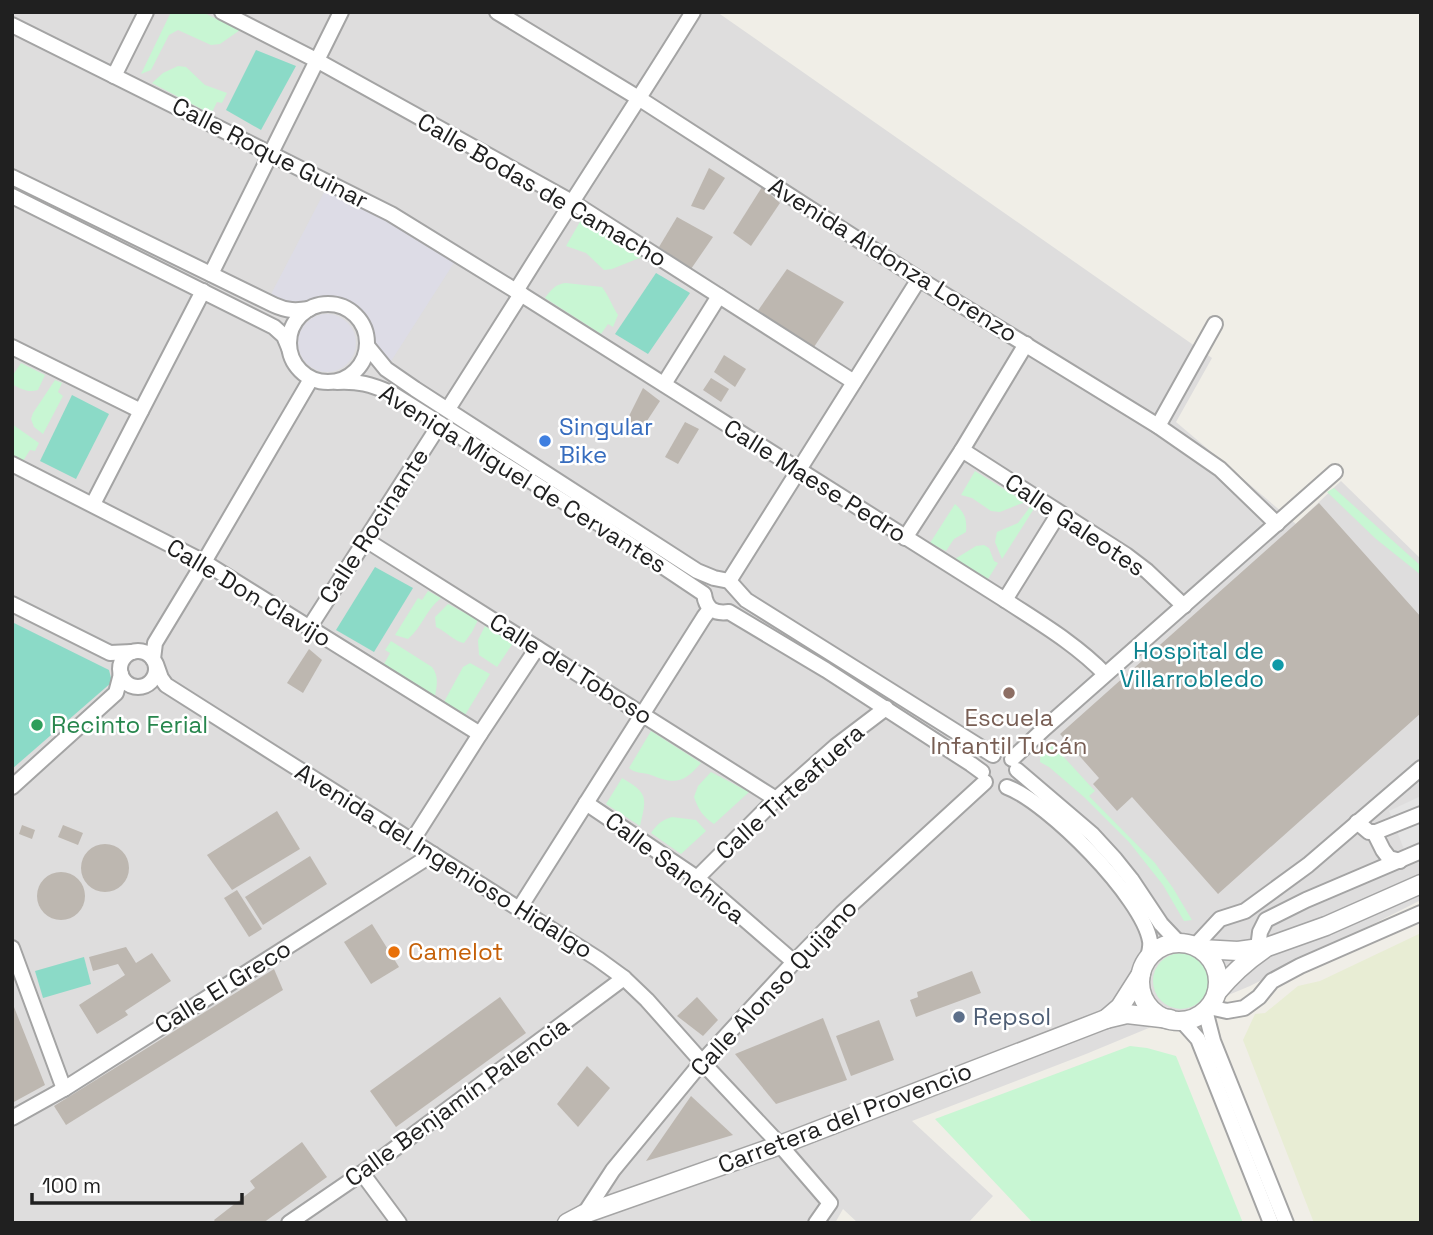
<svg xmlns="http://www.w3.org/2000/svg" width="1433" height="1235" font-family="'Space Grotesk',sans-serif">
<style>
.residential{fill:#dedddd}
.farmland{fill:#e8edd4}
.park{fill:#c8f6d3}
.pitch{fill:#8bdac7}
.parking{fill:#e4e4e4}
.plaza{fill:#dddce6}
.building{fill:#bdb7b0}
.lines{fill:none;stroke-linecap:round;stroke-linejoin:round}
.minor-casing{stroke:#a4a4a4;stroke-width:18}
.tertiary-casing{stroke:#a4a4a4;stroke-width:21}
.minor{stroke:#fff;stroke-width:14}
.tertiary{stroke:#fff;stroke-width:18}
.shop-dot{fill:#3f7fe0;stroke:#fff;stroke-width:2.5}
.culture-dot{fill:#0f9aa8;stroke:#fff;stroke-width:2.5}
.education-dot{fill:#8d6e63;stroke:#fff;stroke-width:2.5}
.leisure-dot{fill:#2e9e5b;stroke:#fff;stroke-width:2.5}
.food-dot{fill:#e8710a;stroke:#fff;stroke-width:2.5}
.service-dot{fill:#5c6f8a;stroke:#fff;stroke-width:2.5}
.labels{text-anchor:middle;stroke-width:5;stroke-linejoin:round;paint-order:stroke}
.street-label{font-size:24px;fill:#202020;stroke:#fff}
.shop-label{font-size:24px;fill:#366cbe;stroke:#fff;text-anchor:start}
.culture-label{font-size:24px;fill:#0d838f;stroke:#fff;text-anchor:end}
.education-label{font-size:24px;fill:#785e54;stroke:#fff}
.leisure-label{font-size:24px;fill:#27864d;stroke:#fff;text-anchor:start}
.food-label{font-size:24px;fill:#c56008;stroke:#fff;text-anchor:start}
.service-label{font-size:24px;fill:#4e5e75;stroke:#fff;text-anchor:start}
</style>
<rect width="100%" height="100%" fill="#f0eee7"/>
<path class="residential" d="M12 12H717L1212 358 1176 422 1296 524 1341 481 1421 559V900L1250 986 1086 1054 912 1121 993 1196 968 1223H858L843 1209 835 1223H12Z"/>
<path class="farmland" d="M1421 933V1223H1314L1243 1040 1255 1014 1265 1013 1298 986 1320 981Z"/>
<g class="park">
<path d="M171 12H202L240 30 220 44 211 45 178 30 169 35 151 70 141 74Z"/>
<path d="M178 66 186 67 205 85 227 93 222 103 217 102 211 114 152 83 163 73Z"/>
<path d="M581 220 642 257 612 269 604 270 586 253 566 246Z"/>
<path d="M566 283 602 287C609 296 612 306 618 315L613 327 608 324 601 334 545 298C551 290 555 284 566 283Z"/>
<path d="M21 363 45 375 38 390C28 393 21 389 12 384L13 375Z"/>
<path d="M55 380 62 383 58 392 63 396 43 434 34 427 31 419 33 413Z"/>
<path d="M12 424 39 443 35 451 30 450 23 461 12 456Z"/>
<path d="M975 471 1025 502 1000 512 991 511 972 498 961 495Z"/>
<path d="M1334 488 1421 566V575L1376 539 1327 492Z"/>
<path d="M955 504C965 513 967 519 966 532L954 539 946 551 930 543Z"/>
<path d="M1030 507H1035L1002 559 995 542 997 532 1018 523Z"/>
<path d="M984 545 989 548 994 561 998 563 988 579 955 559 976 546Z"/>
<path d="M428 591 441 598C425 611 423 626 408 639L395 635 418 598 422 600Z"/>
<path d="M448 604 478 620 472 632 464 643C453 641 446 631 436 627L435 617Z"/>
<path d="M485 626 513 643 497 667 479 655 478 640Z"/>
<path d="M391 641 432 667C439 676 437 686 435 696L384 664 390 653 385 650Z"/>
<path d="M470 663 490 674 465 715 444 702 463 667Z"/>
<path d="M651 731 701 763C684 783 675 785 651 775 643 772 636 774 629 768Z"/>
<path d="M1050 742 1095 791 1089 796 1155 863 1173 888 1192 920 1184 921 1163 885 1129 842 1084 797 1049 767 1040 762 1041 751Z"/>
<path d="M711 772 749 792 714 824C703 817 698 809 694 797L698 786Z"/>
<path d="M622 778C648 793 647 797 640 826L606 804Z"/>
<path d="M672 817 696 820 706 831 681 854 651 833C657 824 662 820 672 817Z"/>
<circle cx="1181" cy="981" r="28"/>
<path d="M1130 1046 1147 1048 1176 1056 1243 1223H1033L935 1119Z"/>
</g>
<g class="pitch">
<path d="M256 50 296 66 261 130 226 110Z"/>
<path d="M656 273 690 293 648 354 615 334Z"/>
<path d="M72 395 109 414 76 479 40 461Z"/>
<path d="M375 567 413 588 374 652 336 630Z"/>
<path d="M12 622 109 670 112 682 12 769Z"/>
<path d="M84 957 91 984 43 998 35 971Z"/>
</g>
<path class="parking" d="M1421 796V845L1405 852 1389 811Z"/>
<g class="plaza">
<path d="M329 183 459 255 386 369 368 345 367 334 362 323 353 313 347 308 335 304H323L309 309 267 302Z"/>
<circle cx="327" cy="343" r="29"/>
</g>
<g class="building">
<path d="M709 168 725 178 704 210 691 206Z"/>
<path d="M762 187 780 203 751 246 733 233Z"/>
<path d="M677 217 713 237 691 269 659 247Z"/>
<path d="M787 269 844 302 814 347 757 312Z"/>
<path d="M724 355 746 369 735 387 714 372Z"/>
<path d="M711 378 729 389 721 402 703 390Z"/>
<path d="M643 388 660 401 639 433 624 426Z"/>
<path d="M685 422 699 429 678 464 665 457Z"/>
<path d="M1319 503 1421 617V713L1218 894 1132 797 1117 811 1093 784 1099 778 1060 734Z"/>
<path d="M309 649 322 660 303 693 287 683Z"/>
<path d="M277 811 300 849 232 890 207 855Z"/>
<path d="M22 825 35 830 32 839 19 834Z"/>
<path d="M63 825 83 833 78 845 58 837Z"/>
<circle cx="105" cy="868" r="24"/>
<path d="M310 856 327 884 263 925 245 897Z"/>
<circle cx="61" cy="896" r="24"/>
<path d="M237 890 262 929 249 937 224 898Z"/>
<path d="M372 924 399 967 371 984 344 942Z"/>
<path d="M126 947 136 963 152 953 171 981 125 1011 128 1015 97 1034 79 1005 125 975 118 964 93 971 89 957Z"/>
<path d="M274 969 283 990 66 1125 54 1106Z"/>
<path d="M972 971 981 993 916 1017 910 1000 918 997 917 992Z"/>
<path d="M500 997 526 1033 396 1127 370 1091Z"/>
<path d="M697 997 718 1020 703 1036 677 1016Z"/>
<path d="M12 1002 45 1085 12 1103Z"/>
<path d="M823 1018 847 1080 776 1104 735 1054Z"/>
<path d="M879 1020 894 1060 851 1076 836 1036Z"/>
<path d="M587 1066 610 1088 578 1127 557 1104Z"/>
<path d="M691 1096 733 1135 646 1161Z"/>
<path d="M302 1142 327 1177 263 1223H216L214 1220 255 1188 250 1181Z"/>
</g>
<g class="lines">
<g class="minor-casing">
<g id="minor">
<path d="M222 12 318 61 572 202 854 382"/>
<path d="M497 12 640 99 919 279 1158 426 1220 469 1277 524"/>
<path d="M12 25 391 214 516 291 1005 600C1040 623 1076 644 1105 674"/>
<path d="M114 76 146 12"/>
<path d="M12 177 274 305C287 311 296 311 309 309"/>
<path d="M12 196 274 327 284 336 289 348"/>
<path d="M211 274 341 12"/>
<path d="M516 291C574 197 635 106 693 12"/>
<circle cx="328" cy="343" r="39"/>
<path d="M12 347 141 411"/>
<path d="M368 347 386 369 415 389 697 571 714 578 729 581 746 600 993 755"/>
<path d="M337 382C359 381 370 384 391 393L601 525 704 594C706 609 714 614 729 612L826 670 971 764 982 772"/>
<path d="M664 384 719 296"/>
<path d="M448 409 521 294"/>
<path d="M1158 426 1215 324"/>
<path d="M962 450 1126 555 1147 571 1184 606"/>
<path d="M12 464 204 562 480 734"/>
<path d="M93 504 203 291"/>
<path d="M905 538 962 450 1026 344"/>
<path d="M366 540 776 799"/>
<path d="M729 581 919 279"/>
<path d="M1005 600 1059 513"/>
<path d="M12 604 110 653 132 652"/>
<path d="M309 628 440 424"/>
<circle cx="138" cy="669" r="18"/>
<path d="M153 659 155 643 204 562 311 379"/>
<path d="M156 664 161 678 166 685 598 959 624 978 647 1000 702 1062 780 1145 830 1203 816 1223"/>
<path d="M1012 759 1045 728 1335 472"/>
<path d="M1017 770 1092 834 1115 859 1131 879 1161 924 1178 942"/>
<path d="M12 787 116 693 121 674"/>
<path d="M1007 787C1048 802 1143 898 1150 941 1151 946 1149 953 1148 958"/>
<path d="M586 803 697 878 794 962"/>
<path d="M1357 822 1369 832H1376L1421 814"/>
<path d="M1374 832 1383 850 1389 858 1400 861"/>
<path d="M412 841 480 734 537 648"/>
<path d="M697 878 776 799 836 746 886 708"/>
<path d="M519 909 704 617 710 609"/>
<path d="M1195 946 1220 919 1245 911 1308 865 1421 768"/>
<path d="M12 948 64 1089"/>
<path d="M1258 948 1260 932 1266 920 1306 900 1421 851"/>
<path d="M1209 1007 1227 1011 1244 1008 1259 997 1272 981 1300 966 1421 913"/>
<path d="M1205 1010 1213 1041 1286 1223"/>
<path d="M1181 1020 1198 1039 1271 1223"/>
<path d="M12 1118 64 1089 433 854"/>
<path d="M362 1173 399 1223"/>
<path d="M583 1216 613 1170 702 1062 794 962 842 913 985 782"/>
<path d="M289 1223 362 1173 624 978"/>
</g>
</g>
<g class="tertiary-casing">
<g id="tertiary">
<circle cx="1179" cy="982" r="39"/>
<path d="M1201 949 1238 951 1267 947 1326 926 1421 884"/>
<path d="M1217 992C1231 975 1245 962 1264 949"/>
<path d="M1106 1019 1120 1007 1141 974"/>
<path d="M567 1223 584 1214 780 1145 1106 1019 1127 1014 1170 1019"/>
</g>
</g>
<use href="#minor" class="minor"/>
<use href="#tertiary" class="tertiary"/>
</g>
<circle class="shop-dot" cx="545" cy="441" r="7"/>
<circle class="culture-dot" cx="1278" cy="665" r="7"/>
<circle class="education-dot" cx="1009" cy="693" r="7"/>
<circle class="leisure-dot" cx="37" cy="725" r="7"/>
<circle class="food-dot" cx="394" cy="952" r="7"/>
<circle class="service-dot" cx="959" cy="1017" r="7"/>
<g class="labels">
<g class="street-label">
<text transform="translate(270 153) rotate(27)" y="8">Calle Roque Guinar</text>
<text transform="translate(542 190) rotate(30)" y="8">Calle Bodas de Camacho</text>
<text transform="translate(893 260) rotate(32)" y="8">Avenida Aldonza Lorenzo</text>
<text transform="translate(523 479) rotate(32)" y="8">Avenida Miguel de Cervantes</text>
<text transform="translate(815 481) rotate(32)" y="8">Calle Maese Pedro</text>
<text transform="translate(1075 525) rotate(34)" y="8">Calle Galeotes</text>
<text transform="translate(374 526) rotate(-57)" y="8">Calle Rocinante</text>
<text transform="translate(249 593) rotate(31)" y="8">Calle Don Clavijo</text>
<text transform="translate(571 669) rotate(32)" y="8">Calle del Toboso</text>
<text transform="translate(790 792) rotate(-42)" y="8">Calle Tirteafuera</text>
<text transform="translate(444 861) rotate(32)" y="8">Avenida del Ingenioso Hidalgo</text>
<text transform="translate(675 868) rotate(37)" y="8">Calle Sanchica</text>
<text transform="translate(223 987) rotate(-32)" y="8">Calle El Greco</text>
<text transform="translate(774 988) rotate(-47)" y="8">Calle Alonso Quijano</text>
<text transform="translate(457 1102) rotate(-36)" y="8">Calle Benjamín Palencia</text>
<text transform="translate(845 1118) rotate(-21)" y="8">Carretera del Provencio</text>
</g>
<g class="shop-label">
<text x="559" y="435">Singular<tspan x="559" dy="28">Bike</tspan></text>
</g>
<g class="culture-label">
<text x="1264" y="659">Hospital de<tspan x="1264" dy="28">Villarrobledo</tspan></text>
</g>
<g class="education-label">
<text x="1009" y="726">Escuela<tspan x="1009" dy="28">Infantil Tucán</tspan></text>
</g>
<g class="leisure-label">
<text x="51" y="733">Recinto Ferial</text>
</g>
<g class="food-label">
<text x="408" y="960">Camelot</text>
</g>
<g class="service-label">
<text x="973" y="1025">Repsol</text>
</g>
</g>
<rect width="1433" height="1235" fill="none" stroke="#202020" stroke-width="28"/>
<path d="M32 1193v10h210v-10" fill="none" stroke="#202020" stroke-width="3.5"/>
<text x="42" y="1193" font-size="21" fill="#202020" stroke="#ffffff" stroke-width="5" paint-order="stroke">100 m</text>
</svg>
